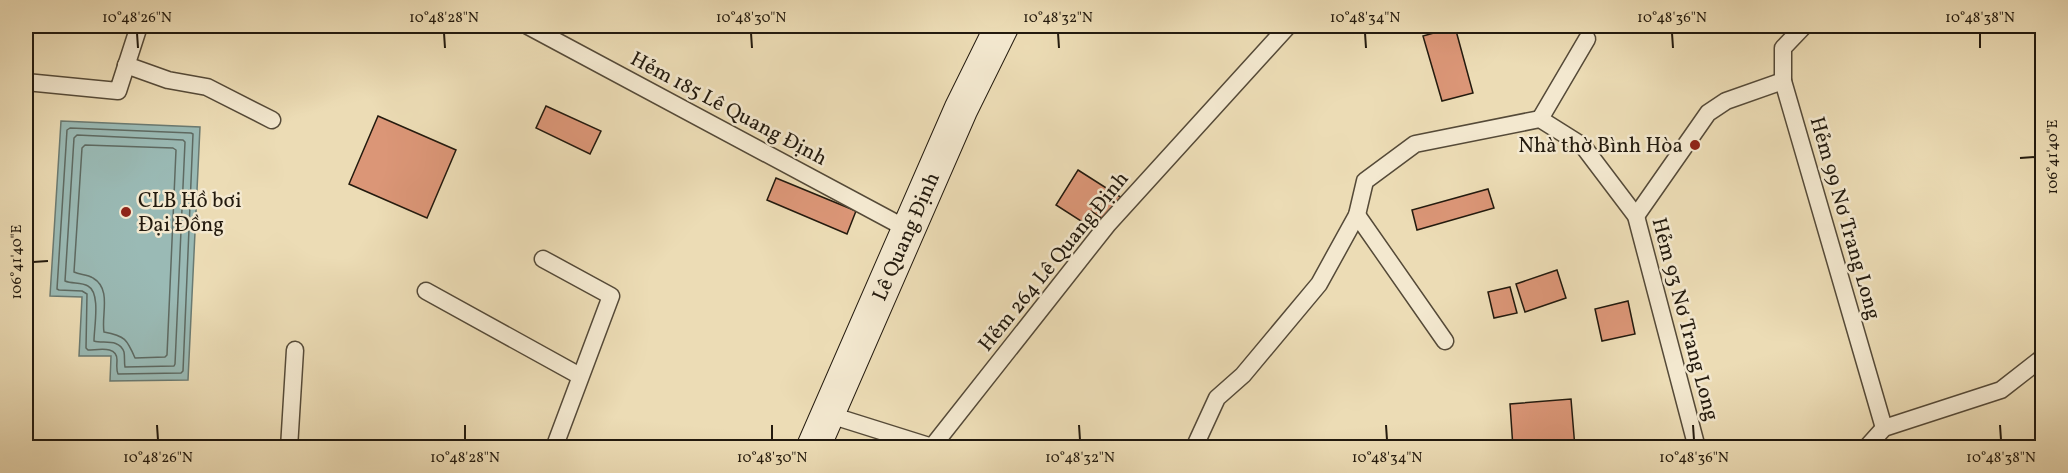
<svg xmlns="http://www.w3.org/2000/svg" width="2068" height="473" font-family="Vollkorn,serif">
<style>
.water{fill:#9abab5;stroke:#6a7a72;stroke-width:1.5}
.lines{fill:none;stroke-linecap:round;stroke-linejoin:round}
.shore{stroke:#5e6a62;stroke-width:1.5}
.building{fill:#db9677;stroke:#231a0e;stroke-width:1.5}
.service-casing{stroke:#554a38;stroke-width:19}
.secondary-casing{stroke:#231a0e;stroke-width:35}
.service{stroke:#f3e8cf;stroke-width:16}
.secondary{stroke:#f3e8cf;stroke-width:33}
.ticks{fill:none;stroke:#231a0e;stroke-width:2}
.poi-dot{fill:#8f2418;stroke:#f3e8cf;stroke-width:2}
.labels{text-anchor:middle;stroke-width:5;stroke-linejoin:round;paint-order:stroke}
.street-label{font-size:21px;fill:#231a0e;stroke:#f3e8cf}
.poi-label{font-size:21px;fill:#231a0e;stroke:#f3e8cf;text-anchor:end}
.neatline{fill:none;stroke:#231a0e;stroke-width:2}
.ticks-label{font-size:15px;text-anchor:middle;fill:#231a0e}
</style>
<rect width="100%" height="100%" fill="#ecdcb5"/>
<filter id="stains"><feTurbulence type="fractalNoise" baseFrequency=".00333" numOctaves="4"/><feColorMatrix values="0 0 0 0 .2 0 0 0 0 .09 0 0 0 0 .02 0 0 0 .5 -.17"/></filter>
<radialGradient id="worn" r=".72"><stop offset=".6" stop-color="#630" stop-opacity="0"/><stop offset="1" stop-color="#630" stop-opacity=".3"/></radialGradient>
<path class="water" d="M61 121 200 127 188 380 110 381 111 356H79L82 297 50 296Z"/>
<g class="lines">
<g class="shore">
<path d="M70 128 191 133 193 134 183 371 181 373 118 374C116 369 117 365 117 360 117 345 98 350 88 350L86 348 87 294 82 291 59 290 57 289 67 130Z"/>
<path d="M77 135 183 140 185 142 175 364 174 366 125 367C124 362 125 357 124 352 119 338 103 344 94 341 94 327 101 293 88 286 81 282 72 284 65 281L74 138Z"/>
<path d="M85 145 173 148 176 150 167 355 165 357 135 358C127 339 125 336 104 332 101 315 112 289 93 278 87 274 80 275 74 272L82 148Z"/>
</g>
</g>
<g class="building">
<path d="M1455 27 1473 93 1442 101 1423 36Z"/>
<path d="M546 106 601 131 590 154 536 128Z"/>
<path d="M378 116 456 150 427 218 349 184Z"/>
<path d="M1078 170 1122 198 1106 221 1091 211 1084 223 1056 205Z"/>
<path d="M776 178 856 211 847 234 767 200Z"/>
<path d="M1488 189 1494 208 1417 230 1412 210Z"/>
<path d="M1557 270 1566 298 1525 312 1516 284Z"/>
<path d="M1510 287 1517 313 1494 318 1488 292Z"/>
<path d="M1628 301 1635 334 1602 341 1595 309Z"/>
<path d="M1571 399 1575 448H1513L1510 404Z"/>
</g>
<g class="lines">
<g class="service-casing">
<g id="service">
<path d="M528 26 909 230"/>
<path d="M1804 26 1783 48V81L1884 428"/>
<path d="M126 65 168 80 207 87 272 120"/>
<path d="M26 82 118 91 139 26"/>
<path d="M1540 119 1587 39"/>
<path d="M1357 215 1445 341"/>
<path d="M1636 216 1708 113 1726 101 1783 81"/>
<path d="M543 259 611 296 554 448"/>
<path d="M426 291 580 376"/>
<path d="M827 414 932 447 1108 224 1288 26"/>
<path d="M289 448 295 350"/>
<path d="M1194 448 1217 398 1243 375 1319 284 1357 215 1365 181 1415 144 1540 119 1583 146 1636 216 1697 448"/>
<path d="M1866 448 1884 428 2001 390 2042 358"/>
</g>
</g>
<g class="secondary-casing">
<g id="secondary">
<path id="s1" d="M813 448 961 109 1002 26"/>
</g>
</g>
<use href="#service" class="service"/>
<use href="#secondary" class="secondary"/>
</g>
<path class="ticks" d="M137 33 138 48M444 33 445 48M751 33 752 48M1058 33 1059 48M1365 33 1366 48M1672 33 1673 48M1980 33V48M2020 158 2035 157M33 262 48 261M157 425 158 440M465 425V440M772 425V440M1079 425 1080 440M1386 425 1387 440M1693 425 1694 440M2000 425 2001 440"/>
<g class="poi-dot">
<circle cx="1695" cy="145" r="6"/>
<circle cx="126" cy="212" r="6"/>
</g>
<g class="labels">
<g class="street-label">
<text transform="translate(729 108) rotate(28)" y="7">Hẻm 185 Lê Quang Định</text>
<text transform="translate(1846 218) rotate(74)" y="7">Hẻm 99 Nơ Trang Long</text>
<text dy="7" stroke="none"><textPath href="#s1" startOffset="231">Lê Quang Định</textPath></text>
<text transform="translate(1053 261) rotate(-51)" y="7">Hẻm 264 Lê Quang Định</text>
<text transform="translate(1686 319) rotate(75)" y="7">Hẻm 93 Nơ Trang Long</text>
</g>
<g class="poi-label">
<text x="1683" y="152">Nhà thờ Bình Hòa</text>
<text x="138" y="207" text-anchor="start">CLB Hồ bơi<tspan x="138" dy="24">Đại Đồng</tspan></text>
</g>
</g>
<rect width="2068" height="473" fill="none" stroke="#ecdcb5" stroke-width="66"/>
<rect x="33" y="33" width="2002" height="407" class="neatline"/>
<g class="ticks-label">
<text x="137" y="22">10°48'26"N</text>
<text x="444" y="22">10°48'28"N</text>
<text x="751" y="22">10°48'30"N</text>
<text x="1058" y="22">10°48'32"N</text>
<text x="1365" y="22">10°48'34"N</text>
<text x="1672" y="22">10°48'36"N</text>
<text x="1980" y="22">10°48'38"N</text>
<text transform="translate(2052 157) rotate(-90)" y="5">106°41'40"E</text>
<text transform="translate(16 262) rotate(-90)" y="5">106°41'40"E</text>
<text x="158" y="462">10°48'26"N</text>
<text x="465" y="462">10°48'28"N</text>
<text x="772" y="462">10°48'30"N</text>
<text x="1080" y="462">10°48'32"N</text>
<text x="1387" y="462">10°48'34"N</text>
<text x="1694" y="462">10°48'36"N</text>
<text x="2001" y="462">10°48'38"N</text>
</g>
<rect width="100%" height="100%" filter="url(#stains)"/>
<rect width="100%" height="100%" fill="url(#worn)"/>
</svg>
